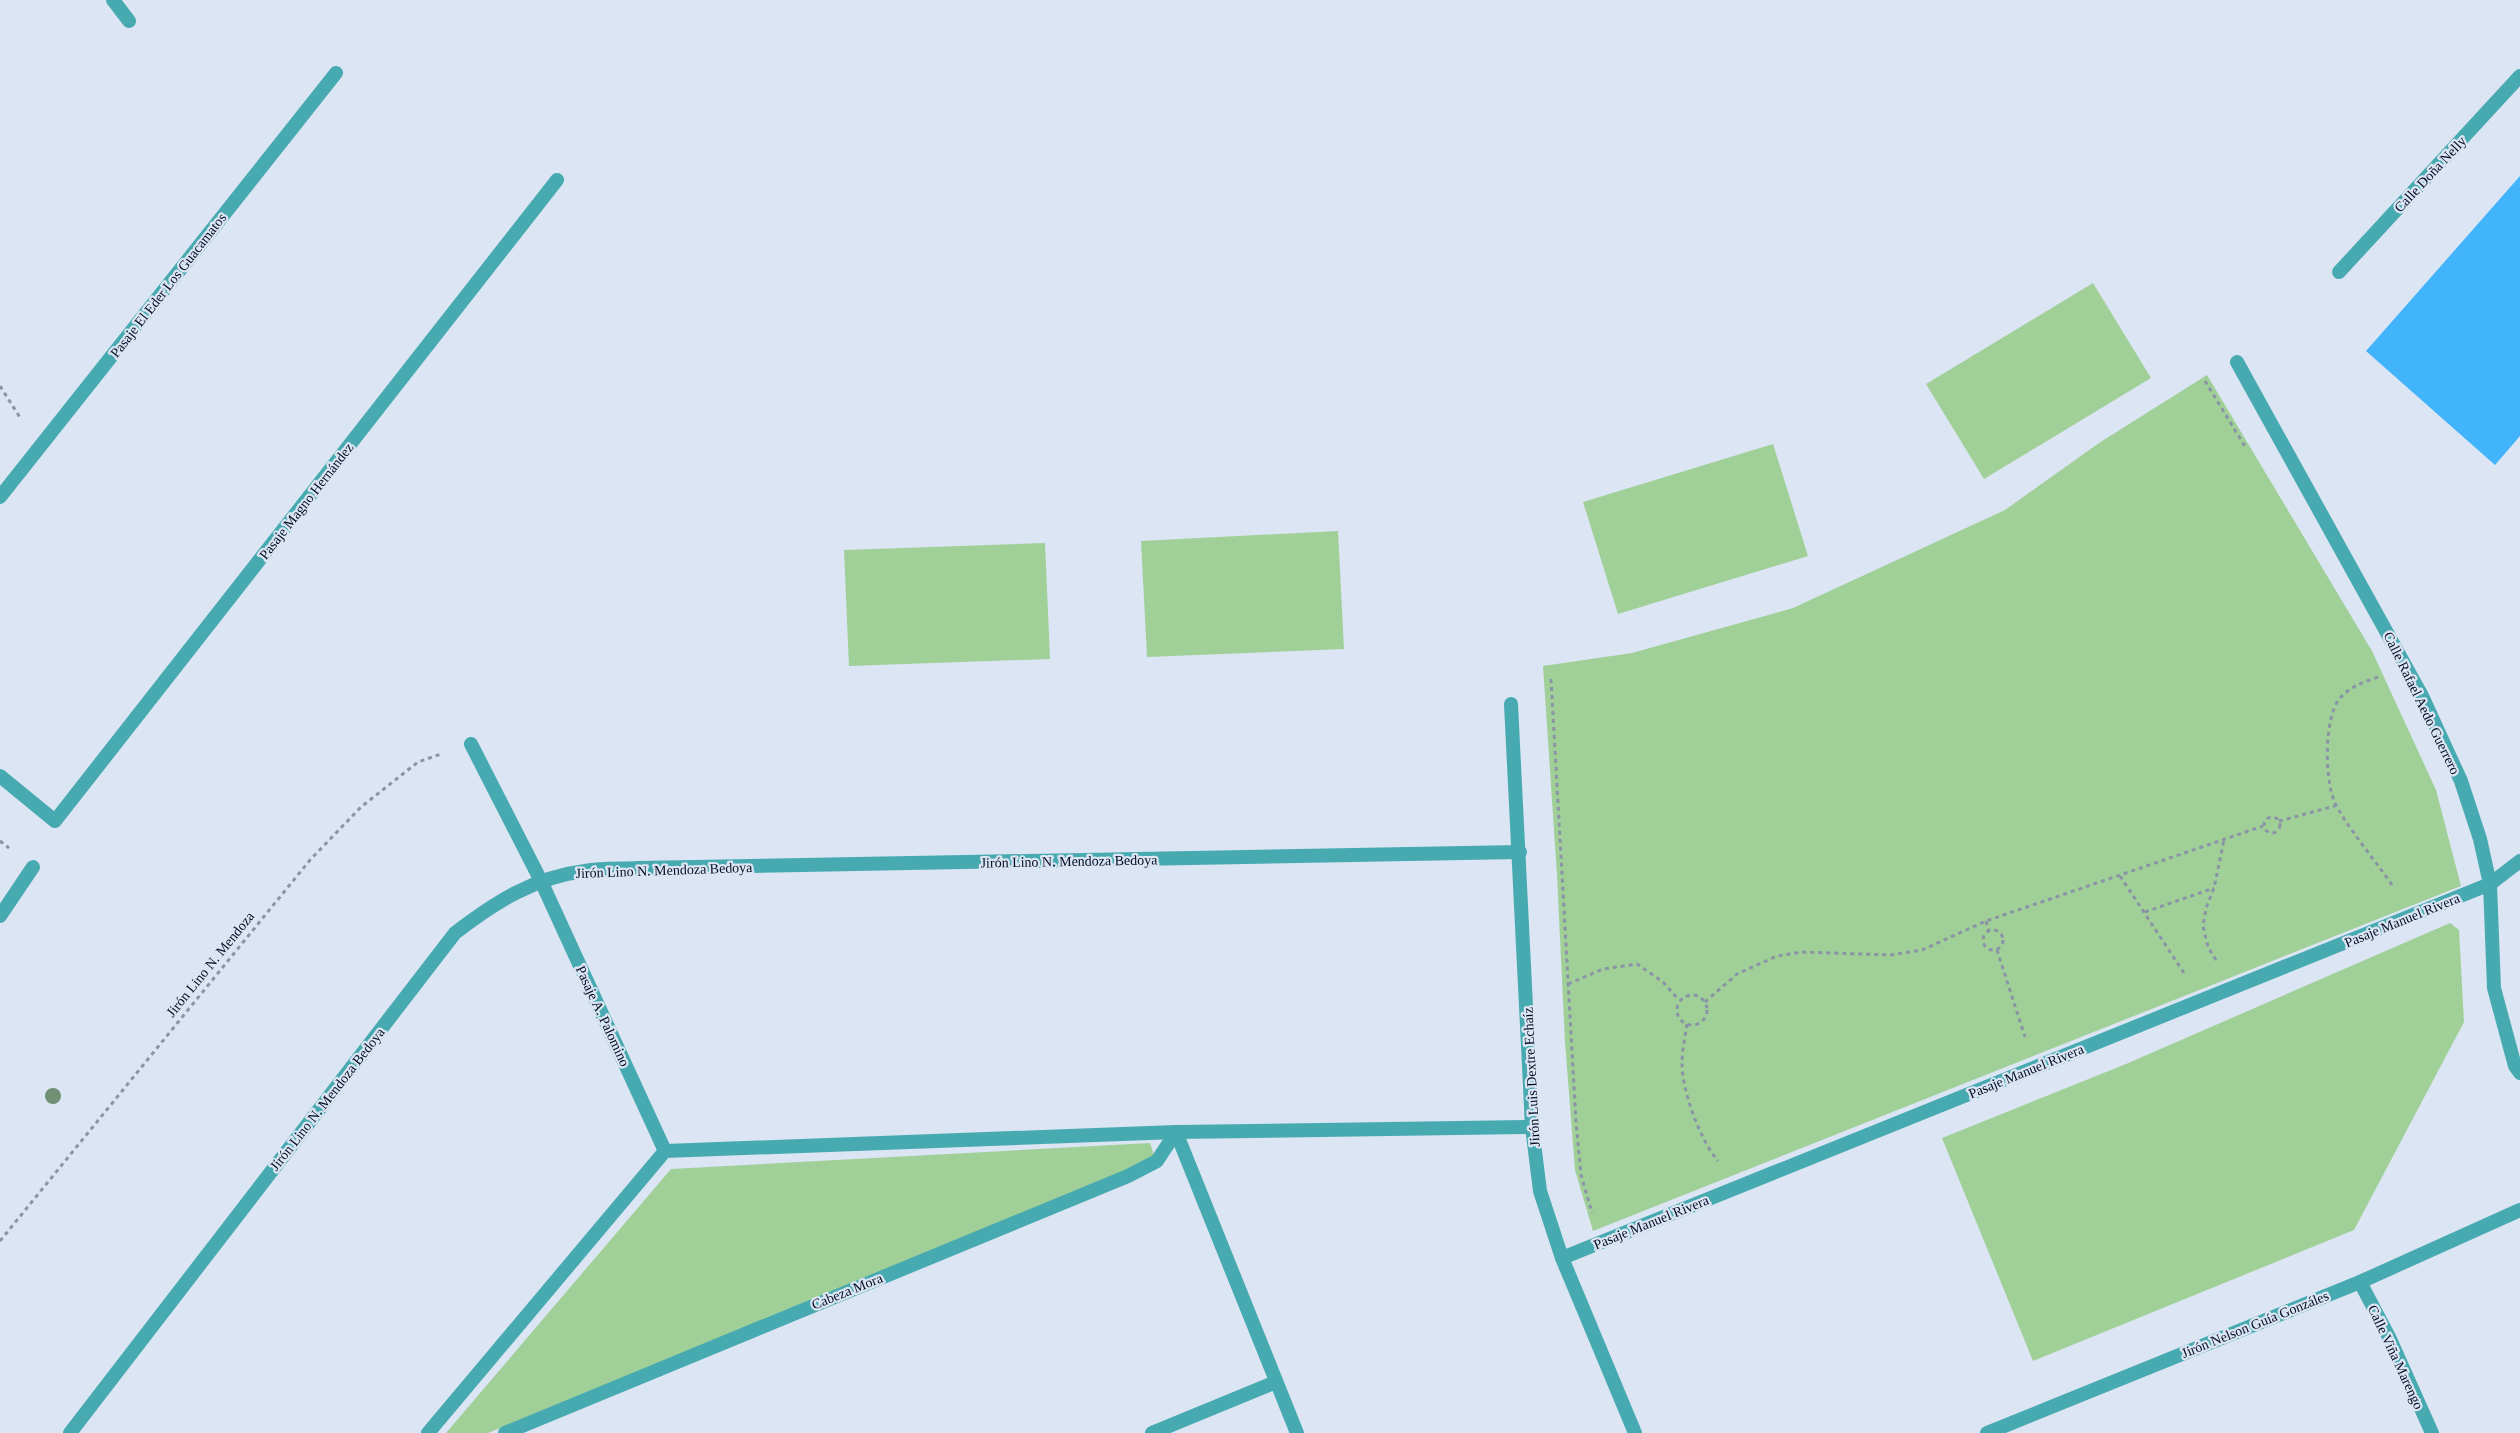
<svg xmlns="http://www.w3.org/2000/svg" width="2520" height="1433" font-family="Georgia,serif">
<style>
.green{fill:#a0d098}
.building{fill:#42b4fc}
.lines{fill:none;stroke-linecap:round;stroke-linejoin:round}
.path{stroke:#8a94a6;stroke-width:3;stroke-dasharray:4 4;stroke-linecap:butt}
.service{stroke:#47aab0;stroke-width:14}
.pedestrian{stroke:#47aab0;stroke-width:14}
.minor{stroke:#47aab0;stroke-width:14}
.tree{fill:#719176}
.labels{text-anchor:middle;stroke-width:4.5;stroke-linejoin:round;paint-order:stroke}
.street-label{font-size:14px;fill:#030e26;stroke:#dce5f3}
</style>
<rect width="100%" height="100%" fill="#dce5f3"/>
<g class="green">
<path d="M2093 283 2151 378 1984 479 1926 384Z"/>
<path d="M2207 375 2372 651 2436 790 2461 886 1593 1231 1575 1170 1565 1042 1557 875 1543 666 1632 653 1793 608 2005 510 2099 443Z"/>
<path d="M1773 444 1808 556 1618 614 1583 502Z"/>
<path d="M1338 531 1344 649 1147 657 1141 541Z"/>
<path d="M1045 543 1050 659 849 666 844 550Z"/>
<path d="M2450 923 2459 930 2464 1022 2354 1230 2033 1361 1942 1138 2126 1064Z"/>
<path d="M1150 1143 1155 1158 488 1433H446L671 1169Z"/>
</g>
<path class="building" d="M2520 176V436L2495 465 2366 351Z"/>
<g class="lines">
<g class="path">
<path d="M2205 381 2246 448"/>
<path d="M0 386 21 419"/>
<path d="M2378 677C2364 682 2351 686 2341 697 2323 715 2324 786 2337 807 2353 835 2376 861 2394 888"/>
<path d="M1551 679 1576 1122 1581 1175 1592 1213"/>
<circle cx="2272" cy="825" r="8"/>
<path d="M2279 821 2335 806"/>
<path d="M0 841 9 848"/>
<path d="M2120 876 2184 973"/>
<path d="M2145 912 2214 888"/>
<path d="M1986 921 1989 931"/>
<circle cx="1993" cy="940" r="10"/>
<path d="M1997 950 2025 1037"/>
<path d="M2216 960 2208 947 2203 926 2206 908 2214 888 2224 840"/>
<path d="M1568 984 1603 969 1637 964 1663 982 1679 1000"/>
<circle cx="1692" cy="1010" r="15"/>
<path d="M1705 1002 1737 974 1777 956 1802 952 1891 955 1922 950 1986 921 2263 826"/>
<path d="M1687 1024C1685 1037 1682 1051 1682 1063 1682 1091 1700 1140 1718 1161"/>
<path d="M0 1241 310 860 361 807 418 762 441 754"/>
</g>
<g class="service">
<path d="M113 0 129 21"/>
<path d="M2490 884 2520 861"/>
<path d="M1176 1132 1297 1433"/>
<path d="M1152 1433 1276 1382"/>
</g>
<path class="pedestrian" d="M471 744 541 881 665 1151"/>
<g class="minor">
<path d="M2339 272 2520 76"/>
<path d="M2237 362 2422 696 2461 781 2480 839 2490 884 2494 988 2515 1066 2520 1073"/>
<path d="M0 497 336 73"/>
<path d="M1511 704 1532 1127 1540 1191 1562 1258 1635 1433"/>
<path d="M0 776 55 821 557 180"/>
<path d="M0 916 33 867"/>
<path d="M1562 1258 2490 884"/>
<path d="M2360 1282 2390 1339 2432 1433"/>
<path d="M70 1433 455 933C494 903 534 877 585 871 602 868 621 869 638 868L1520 852"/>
<path d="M428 1433 665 1151 1176 1132 1532 1127"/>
<path d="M505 1433 1128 1176 1157 1161 1176 1132"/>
<path d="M1987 1433 2360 1282 2520 1210"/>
</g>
</g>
<circle class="tree" cx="53" cy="1096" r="8"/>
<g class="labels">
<g class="street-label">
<text transform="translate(2430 174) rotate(-47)" y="5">Calle Doña Nelly</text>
<text transform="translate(168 285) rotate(-52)" y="5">Pasaje El Eder Los Guacamatos</text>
<text transform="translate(306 501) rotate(-52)" y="5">Pasaje Magno Hernández</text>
<text transform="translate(2422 703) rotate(64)" y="5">Calle Rafael Aedo Guerrero</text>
<text transform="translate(1069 861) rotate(-1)" y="5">Jirón Lino N. Mendoza Bedoya</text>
<text transform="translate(664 870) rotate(-2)" y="5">Jirón Lino N. Mendoza Bedoya</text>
<text transform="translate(2402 920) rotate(-22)" y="5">Pasaje Manuel Rivera</text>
<text transform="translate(210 964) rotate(-51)" y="5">Jirón Lino N. Mendoza</text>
<text transform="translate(603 1016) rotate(65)" y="5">Pasaje A. Palomino</text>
<text transform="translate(2026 1071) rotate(-22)" y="5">Pasaje Manuel Rivera</text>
<text transform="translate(1531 1077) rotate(-93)" y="5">Jirón Luis Dextre Echaíz</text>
<text transform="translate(327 1099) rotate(-52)" y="5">Jirón Lino N. Mendoza Bedoya</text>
<text transform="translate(1651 1222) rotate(-22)" y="5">Pasaje Manuel Rivera</text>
<text transform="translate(847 1291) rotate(-22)" y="5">Cabeza Mora</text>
<text transform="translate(2255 1324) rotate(-22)" y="5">Jirón Nelson Guía Gonzáles</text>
<text transform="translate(2396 1357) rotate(65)" y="5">Calle Viña Marengo</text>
</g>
</g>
</svg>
